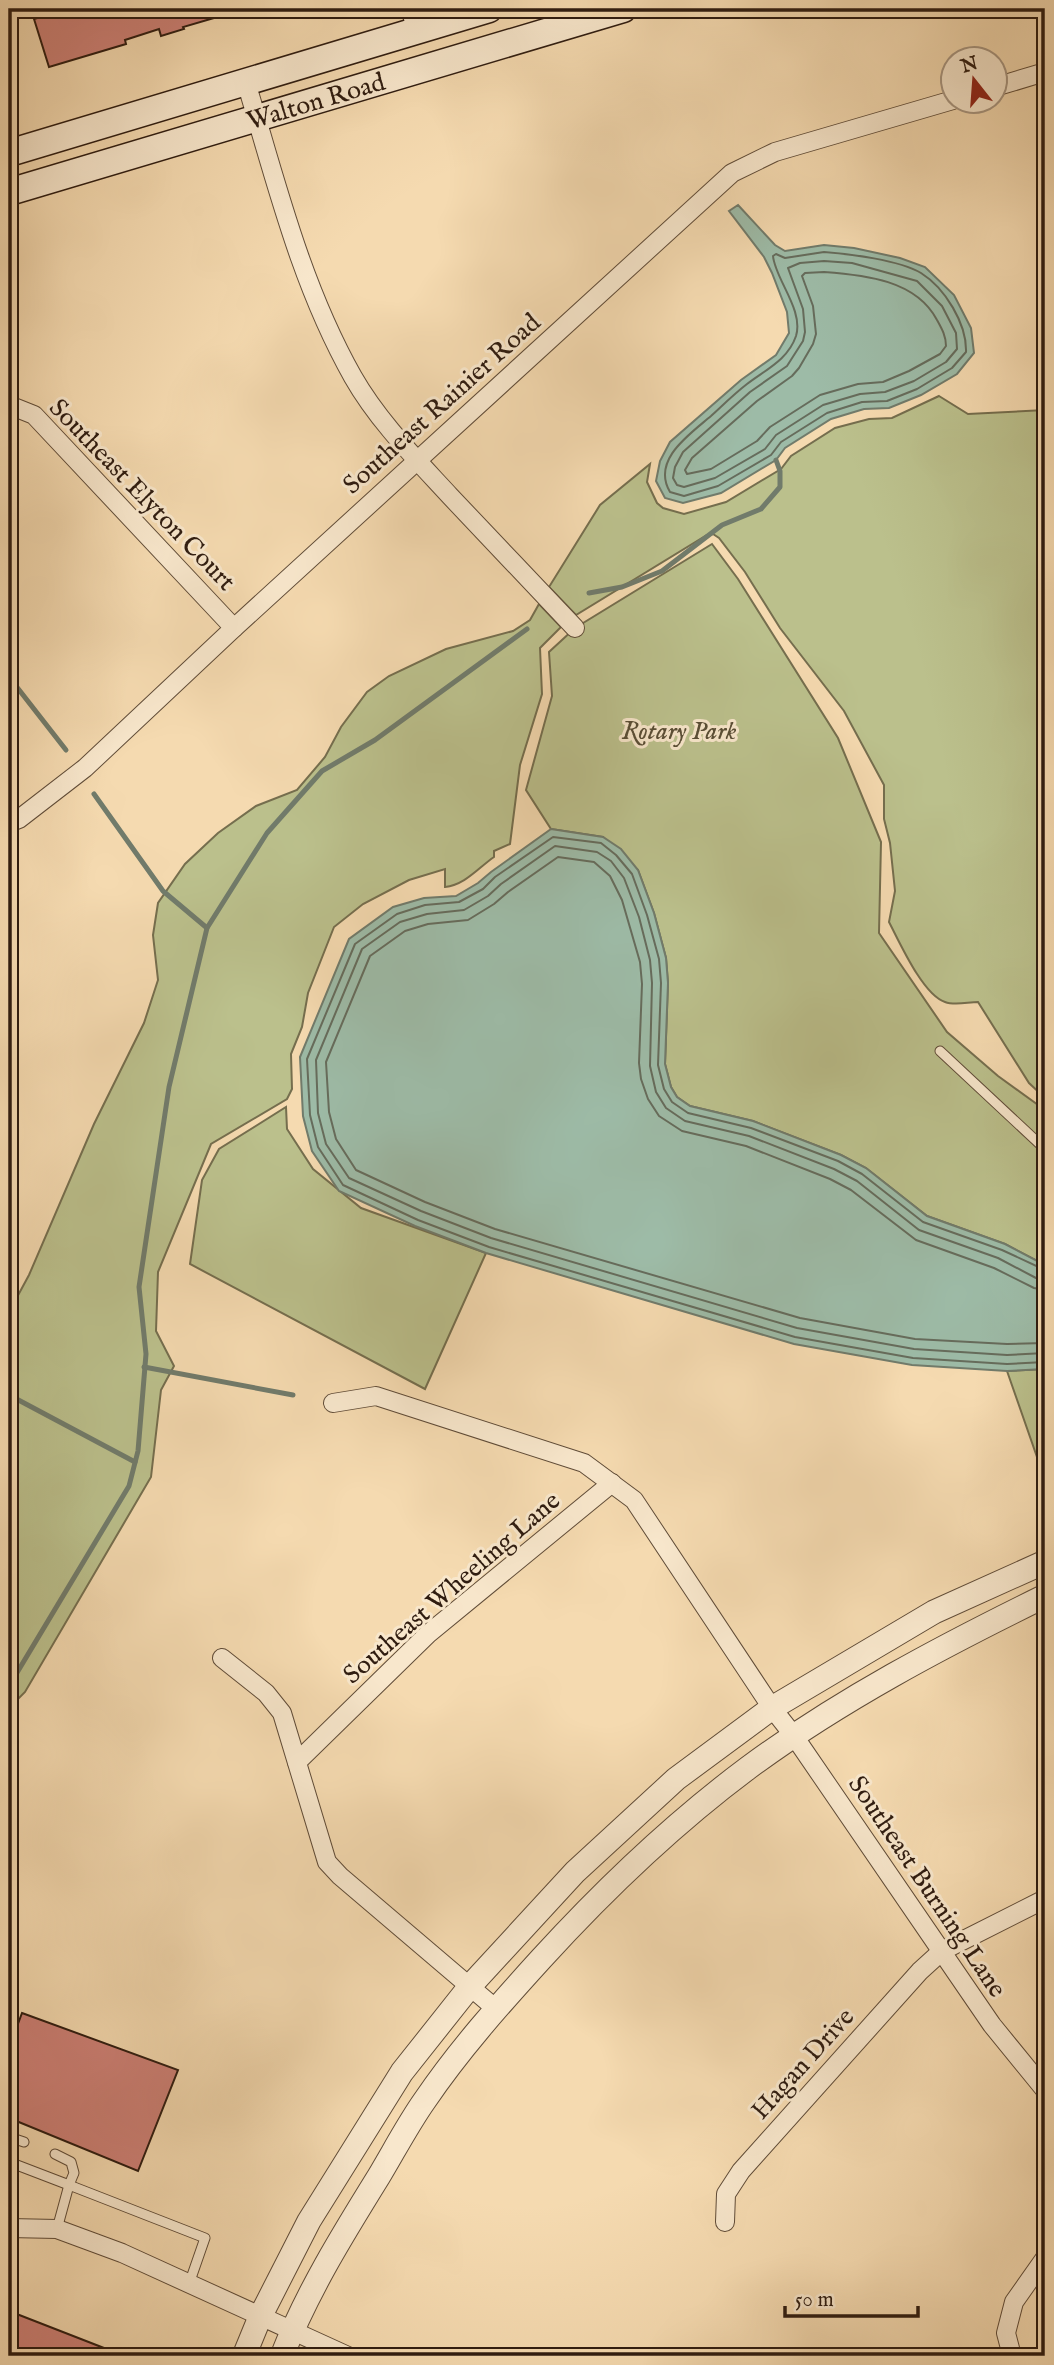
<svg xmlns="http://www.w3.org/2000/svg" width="1054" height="2365" font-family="'IM FELL English',serif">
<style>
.green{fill:#bbc08c;stroke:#756e4e;stroke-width:2}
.water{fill:#9dbba7;stroke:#717b6b;stroke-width:2}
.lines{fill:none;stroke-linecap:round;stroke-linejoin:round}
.shore{stroke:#666c5c;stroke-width:2}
.stream{stroke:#717b6b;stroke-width:5}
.building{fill:#cd8076;stroke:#2f1c10;stroke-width:2}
.service-casing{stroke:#604c38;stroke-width:11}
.minor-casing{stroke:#604c38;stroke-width:20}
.tertiary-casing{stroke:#604c38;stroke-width:25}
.secondary-casing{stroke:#2f1c10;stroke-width:29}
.service{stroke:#f8e7cc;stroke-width:9}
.minor{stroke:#f8e7cc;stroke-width:18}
.tertiary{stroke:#f8e7cc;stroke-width:23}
.secondary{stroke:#f8e7cc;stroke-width:26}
.labels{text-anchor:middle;stroke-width:6;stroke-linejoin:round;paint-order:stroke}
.street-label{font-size:26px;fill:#2f1c10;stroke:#f8e7cc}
.park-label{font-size:26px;font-style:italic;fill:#594d35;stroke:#f8e7cc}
</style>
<rect width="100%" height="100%" fill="#f5dab0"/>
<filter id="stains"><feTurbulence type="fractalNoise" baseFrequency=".00286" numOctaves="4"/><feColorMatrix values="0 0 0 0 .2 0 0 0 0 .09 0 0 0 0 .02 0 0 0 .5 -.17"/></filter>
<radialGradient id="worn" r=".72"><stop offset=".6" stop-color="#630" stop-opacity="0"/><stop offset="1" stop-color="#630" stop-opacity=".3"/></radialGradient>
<g class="green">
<path d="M939 396 968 414 1045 410V1098L1029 1083 978 1002C968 1002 955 1006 945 1002 923 995 900 943 889 922L895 891 890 843 884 819V785L844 711 780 628 745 572 719 538 713 534 707 535 576 615 549 587 600 505 650 464 647 482 657 503 663 508 684 514 726 502 781 469 791 456 835 428 869 419 892 418Z"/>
<path d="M712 544 738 579 838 738 881 842 879 933 947 1032 998 1076 1045 1110V1265L1005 1244 927 1216 866 1168 841 1155 753 1121 690 1106 677 1097 671 1087 665 1064 668 983 666 958 654 913 638 870 603 837 551 829 526 790 552 696 549 652 575 628Z"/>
<path d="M539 604 561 627 540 648 542 694 520 765 510 844 494 851V857C478 868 465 885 445 887V869L409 880 363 904 334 927 308 993 302 1027 291 1054 292 1089 287 1099 211 1144 158 1272 156 1331 174 1366 161 1390 151 1477 25 1692 9 1708V1312L29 1275 94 1124 144 1023 158 980 153 935 158 903 185 864 218 833 256 806 297 790 325 757 341 727 367 692 389 676 446 649 513 631 530 620Z"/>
<path d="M286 1107 287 1129 313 1169 361 1208 486 1253 425 1389 190 1264 202 1180 219 1149Z"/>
<path d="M1045 1369V1480L1007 1371Z"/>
</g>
<g class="water">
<path d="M738 205 775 245 785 251 824 245 854 248 900 258 925 267 954 295 971 328 974 353 957 374 921 395 889 408 864 409 831 419 785 448 776 460 721 493 683 503 665 498 656 481 660 461 670 442 741 380 776 355 789 333 787 312 772 273 764 257 729 211Z"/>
<path d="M551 829 603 837 621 849 638 870 654 913 666 958 668 983 665 1064 671 1087 677 1097 690 1106 753 1121 841 1155 866 1168 927 1216 1005 1244 1045 1265V1369L1007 1371 912 1365 794 1344 486 1253 415 1226 339 1191 312 1151 303 1116 300 1057 349 939 393 907 424 898 456 896 478 883 491 872Z"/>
</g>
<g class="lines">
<g class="shore">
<path d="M824 252C850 254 899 260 921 273 945 288 967 324 966 352L952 368 917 389 887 401 862 402 827 413 781 442 771 455 718 486 684 496 670 492C651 460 690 434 711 416 723 405 734 394 747 384 765 370 788 360 796 336 804 310 775 279 773 256L776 254 785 258Z"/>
<path d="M824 261 852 263 917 281 942 306 956 333 957 349 946 362 914 381 885 392 860 394 823 405 776 435 765 449 715 478 684 487 677 485 673 478 675 467 683 452 750 392 787 366 803 341 805 332 803 309 788 268 800 263Z"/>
<path d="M824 272C865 275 916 280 937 320 942 329 946 336 946 346L940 354 909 371 883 382 858 384 820 395 770 427 757 441 711 469 687 474 685 470 692 458 757 401 792 376 799 368 813 344 816 334 813 306 802 276 805 273Z"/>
<path d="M1045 1270 1002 1250 923 1222 862 1174 838 1161 751 1128 688 1113 672 1102 664 1089 658 1065 661 983 659 959 647 915 632 874 616 855 601 843 553 837 495 877 483 889 459 902 425 905 397 914 355 944 307 1059 310 1115 318 1147 343 1185 418 1220 489 1247 795 1337 913 1358 1007 1364 1045 1362"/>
<path d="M1045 1279 1036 1278 998 1258 919 1230 857 1181 834 1169 749 1136 685 1121 666 1108 656 1092 650 1066 652 983 650 960 639 917 624 878 611 861 597 852 555 846 501 884 488 896 464 910 427 914 400 922 362 949 316 1060 318 1113 326 1144 349 1178 421 1211 491 1238 797 1328 914 1349 1007 1355 1045 1353"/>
<path d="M1045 1290 1034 1288 994 1268 916 1240 851 1190 830 1179 746 1146 682 1131 659 1116 648 1099 641 1079 639 1063 642 984 640 962 622 900 610 876 594 862 558 857 508 892 494 904 468 920 428 924 405 931 370 956 326 1062 329 1112 336 1139 356 1170 425 1202 495 1229 800 1318 915 1339 1007 1344 1045 1343"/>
</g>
<g class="stream">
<path d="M589 593 622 587 662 571 722 525 761 509 780 487V471L776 460"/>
<path d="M9 677 66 750"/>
<path d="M94 794 163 891 207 928"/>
<path d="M144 1367 293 1395"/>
<path d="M9 1395 135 1462"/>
<path d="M9 1686 129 1486 138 1451 146 1354 139 1287 169 1087 207 928 267 833 322 771 375 740 527 629"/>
</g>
</g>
<g class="building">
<path d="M67 9H230L231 13 183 27 184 29 161 36 159 29 125 40 126 44 49 67 34 19Z"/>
<path d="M22 2013 178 2070 138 2171 9 2118V2048Z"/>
<path d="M9 2311 122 2355V2356H9Z"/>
</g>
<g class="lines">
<g class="service-casing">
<g id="service">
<path d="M940 1051 1045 1149"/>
<path d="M9 2137 24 2142"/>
<path d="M9 2162 69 2185 74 2173 71 2162 55 2154"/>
<path d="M57 2229 69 2185 205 2238 189 2284"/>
</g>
</g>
<g class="minor-casing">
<g id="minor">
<path d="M410 9 417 30"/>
<path d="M246 82C276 182 301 285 353 377 378 421 416 459 450 496 492 540 533 584 575 628"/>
<path d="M995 87 1045 72"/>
<path d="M9 405 34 415 234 628"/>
<path d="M9 823 19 819 85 768 234 628 732 173 775 152 953 100"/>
<path d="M333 1403 376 1396 584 1463 634 1500 772 1708 794 1736 992 2025 1045 2090"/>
<path d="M222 1658 266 1693 282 1713 327 1862 340 1876 495 2008"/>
<path d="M297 1762 428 1634 612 1483"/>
<path d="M725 2222 726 2194 741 2171 920 1971 942 1951 1045 1899"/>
<path d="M9 2228 57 2229 122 2253 348 2356"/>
<path d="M1012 2356 1006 2333 1014 2302 1045 2258"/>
</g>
</g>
<g class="tertiary-casing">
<g id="tertiary">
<path d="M244 2356 260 2317 309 2221 402 2072 471 1985 575 1872 676 1779 772 1708 934 1612 1045 1562"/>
<path d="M282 2356C307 2292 343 2234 379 2176 394 2151 408 2124 425 2100 459 2050 500 2004 541 1959 604 1890 673 1824 748 1768 840 1700 943 1646 1045 1596"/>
</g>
</g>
<g class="secondary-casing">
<g id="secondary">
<path d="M9 153 489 9"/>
<path id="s1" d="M9 192 623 9"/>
</g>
</g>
<use href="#service" class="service"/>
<use href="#minor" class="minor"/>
<use href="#tertiary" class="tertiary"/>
<use href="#secondary" class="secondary"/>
</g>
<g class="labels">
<g class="street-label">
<text dy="9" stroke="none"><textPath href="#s1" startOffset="320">Walton Road</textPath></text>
<text transform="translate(441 403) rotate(-42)" y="9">Southeast Rainier Road</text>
<text transform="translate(143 494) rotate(46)" y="9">Southeast Elyton Court</text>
<text transform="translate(451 1587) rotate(-41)" y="9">Southeast Wheeling Lane</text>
<text transform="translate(928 1886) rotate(56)" y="9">Southeast Burning Lane</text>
<text transform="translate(802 2063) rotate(-48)" y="9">Hagan Drive</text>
</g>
<g class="park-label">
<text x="679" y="739">Rotary Park</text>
</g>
</g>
<rect width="1054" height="2365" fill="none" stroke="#f5dab0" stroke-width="35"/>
<rect x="10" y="10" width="1033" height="2344" fill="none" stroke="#2f1c10" stroke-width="3.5"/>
<rect x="18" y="18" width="1019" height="2330" fill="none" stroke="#2f1c10" stroke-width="2"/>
<g transform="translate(974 80) rotate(343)"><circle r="33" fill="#f8e7cc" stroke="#a89681" stroke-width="2"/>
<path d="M0-5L12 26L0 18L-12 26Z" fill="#8f2418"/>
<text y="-10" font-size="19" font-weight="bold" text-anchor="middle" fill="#2f1c10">N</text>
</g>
<path d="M785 2306v10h133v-10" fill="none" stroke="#2f1c10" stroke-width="3.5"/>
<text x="795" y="2306" font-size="21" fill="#2f1c10" stroke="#f8e7cc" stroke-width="5" paint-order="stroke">50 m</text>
<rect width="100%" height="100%" filter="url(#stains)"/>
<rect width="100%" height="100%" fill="url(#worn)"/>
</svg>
